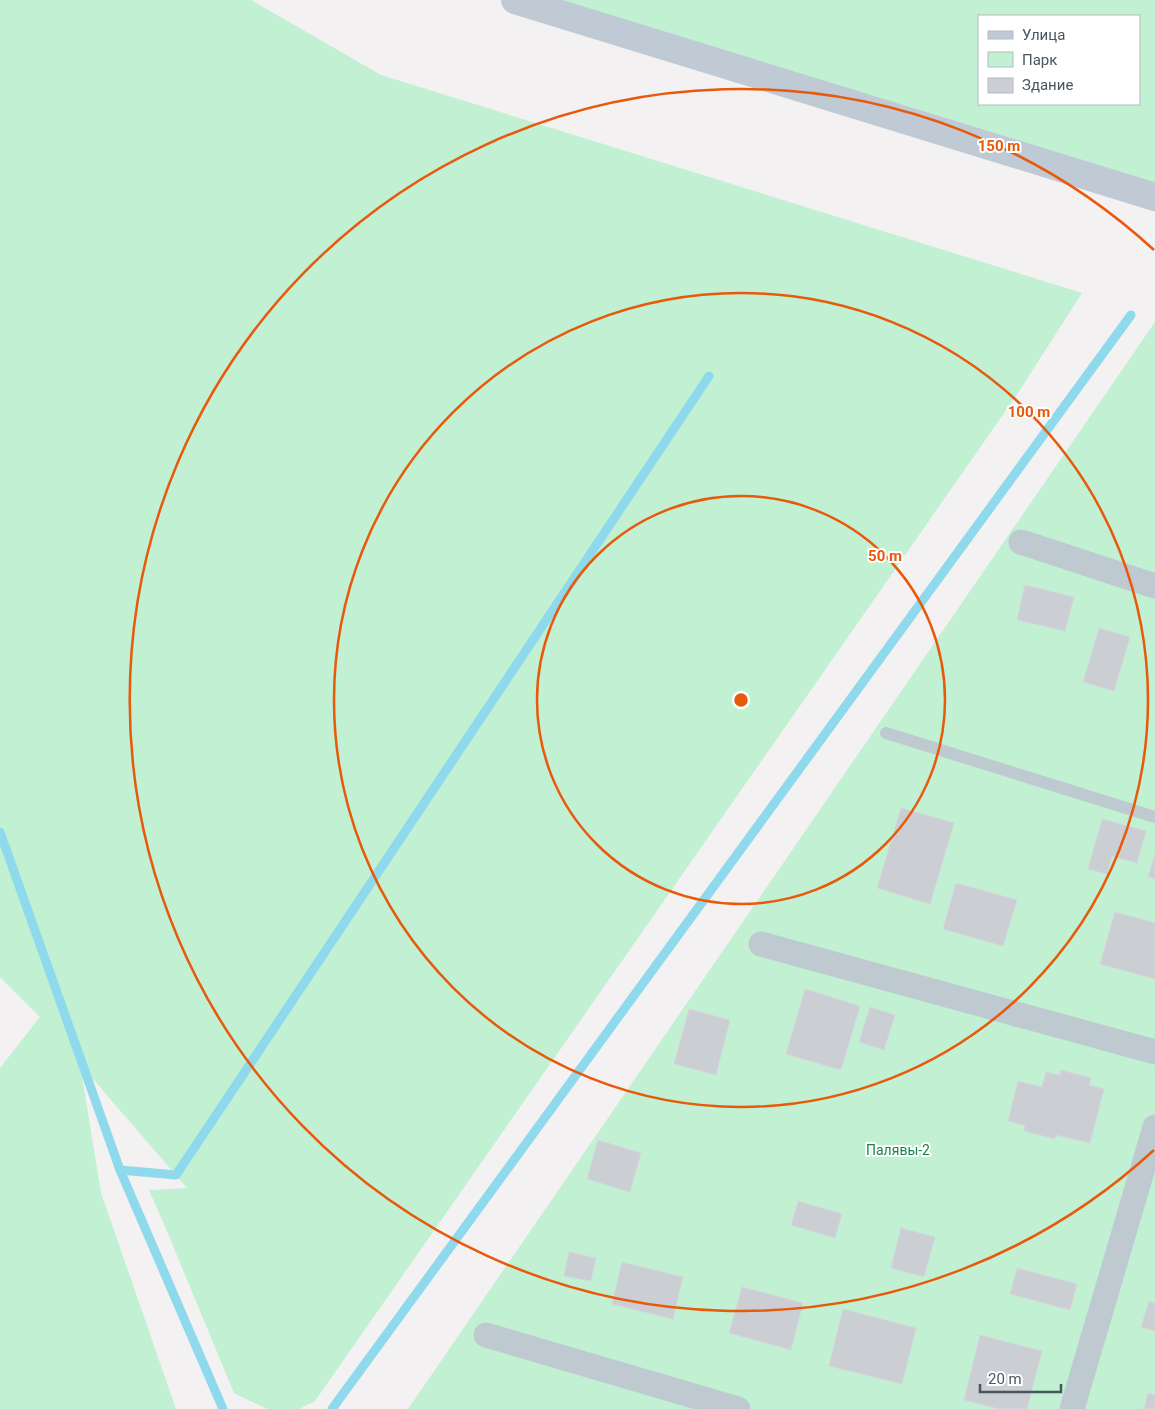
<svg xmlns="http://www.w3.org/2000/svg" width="1155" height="1409" font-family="Roboto,sans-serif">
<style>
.green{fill:#c1f0d3;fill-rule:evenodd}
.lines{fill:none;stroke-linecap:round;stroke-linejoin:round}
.stream{stroke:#8ed9ec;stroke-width:9}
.building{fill:#cbced3;stroke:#d5d7dc}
.lane{stroke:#bfc9d0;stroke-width:12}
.street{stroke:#bfc9d0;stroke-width:25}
.secondary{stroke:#bfcad4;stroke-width:28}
.ring{fill:none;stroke:#e8590c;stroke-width:2.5}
.labels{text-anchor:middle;stroke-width:4;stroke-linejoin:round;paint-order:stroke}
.park-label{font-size:14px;fill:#18824c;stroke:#fff}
.centre{fill:#e8590c;stroke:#fff;stroke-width:2.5}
.ring-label{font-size:15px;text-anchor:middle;font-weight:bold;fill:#e8590c;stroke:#fff;stroke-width:4;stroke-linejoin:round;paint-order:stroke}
</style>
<rect width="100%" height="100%" fill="#f3f1f1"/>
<g class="green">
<path d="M0 0H251L381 75 1082 293 1016 396 315 1401 299 1409H267L234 1393 164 1224 149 1190 187 1188 80 1064 101 1193 176 1409H0V1068L40 1017 0 977Z"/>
<path d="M515 0H1155V197ZM979 16H1139V104H979Z"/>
<path d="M1155 322V1409H408Z"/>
</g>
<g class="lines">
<g class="stream">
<path d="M0 832 120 1170 223 1409"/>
<path d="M120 1170 176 1175 709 376"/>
<path d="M332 1409 1131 315"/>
</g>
</g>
<g class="building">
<path d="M1025 585 1074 597 1065 631 1017 620Z"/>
<path d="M1099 628 1130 637 1114 691 1083 682Z"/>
<path d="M901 808 954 823 930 904 877 888Z"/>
<path d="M1102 819 1146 831 1137 863 1112 856 1107 874 1088 869Z"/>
<path d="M1155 854V879L1148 877Z"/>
<path d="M956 883 1017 900 1003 946 943 929Z"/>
<path d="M1115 912 1155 923V979L1100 964Z"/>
<path d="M805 989 860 1006 841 1070 786 1054Z"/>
<path d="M870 1007 895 1015 884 1050 859 1042Z"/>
<path d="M689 1009 730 1020 716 1075 674 1064Z"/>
<path d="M1061 1070 1091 1078 1089 1085 1104 1089 1090 1143 1056 1135 1055 1139 1024 1131 1025 1126 1008 1121 1018 1081 1042 1087 1046 1072 1060 1075Z"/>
<path d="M598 1140 641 1153 630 1192 587 1179Z"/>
<path d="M798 1201 842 1214 835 1238 791 1225Z"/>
<path d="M901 1228 935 1237 924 1277 891 1268Z"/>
<path d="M569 1252 596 1258 591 1281 564 1276Z"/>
<path d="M622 1262 683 1277 673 1319 612 1304Z"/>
<path d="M1017 1268 1077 1284 1070 1310 1010 1294Z"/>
<path d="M742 1287 803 1303 791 1350 729 1333Z"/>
<path d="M1149 1301 1155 1303V1331L1141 1327Z"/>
<path d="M843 1309 916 1328 902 1384 829 1366Z"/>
<path d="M980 1335 1042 1351 1027 1409H999L964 1400Z"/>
<path d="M1148 1393 1155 1395V1409H1144Z"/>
</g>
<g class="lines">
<path class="lane" d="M886 733 1155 817"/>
<g class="street">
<path d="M1021 542 1155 586"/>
<path d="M761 944 1155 1052"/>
<path d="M486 1335 738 1409"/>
<path d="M1072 1409 1155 1127"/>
</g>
<path class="secondary" d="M515 0 1155 197"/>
</g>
<g class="ring">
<circle cx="741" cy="700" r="204"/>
<circle cx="741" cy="700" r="407"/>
<path d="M1154 1150A611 611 0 1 1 1154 250"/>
</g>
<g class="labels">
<g class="park-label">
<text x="898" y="1155">Палявы-2</text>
</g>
</g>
<circle cx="741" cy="700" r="8" class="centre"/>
<g class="ring-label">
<text x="999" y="151">150 m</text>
<text x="1029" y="417">100 m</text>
<text x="885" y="561">50 m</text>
</g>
<rect x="978" y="15" width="162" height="90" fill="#ffffff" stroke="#b6bbbf"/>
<rect x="988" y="31" width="25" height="8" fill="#bfcad4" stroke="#b6bbbf"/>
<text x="1022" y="40" font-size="15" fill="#49555f">Улица</text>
<rect x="988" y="52" width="25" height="15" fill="#c1f0d3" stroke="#b6bbbf"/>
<text x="1022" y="65" font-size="15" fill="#49555f">Парк</text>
<rect x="988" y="78" width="25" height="15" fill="#cbced3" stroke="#b6bbbf"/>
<text x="1022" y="90" font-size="15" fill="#49555f">Здание</text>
<path d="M980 1384v8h81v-8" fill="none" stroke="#49555f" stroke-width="2.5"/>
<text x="988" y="1384" font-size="15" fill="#49555f" stroke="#ffffff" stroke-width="4" paint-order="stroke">20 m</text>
</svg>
